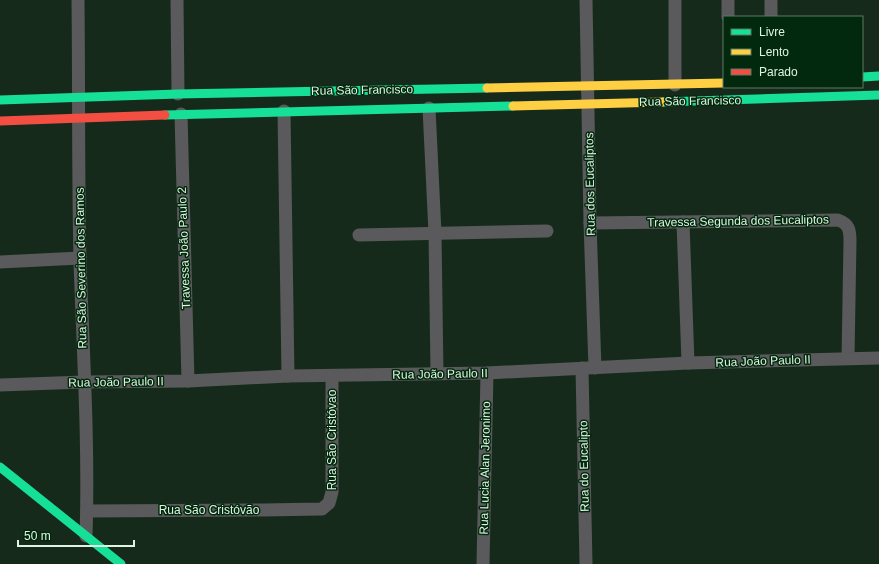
<svg xmlns="http://www.w3.org/2000/svg" width="879" height="564" font-family="Helvetica,sans-serif">
<style>
.lines{fill:none;stroke-linecap:round;stroke-linejoin:round}
.street{stroke:#5a595b;stroke-width:13}
.fast{stroke:#16e098;stroke-width:9}
.slow{stroke:#ffcf43;stroke-width:9}
.jam{stroke:#f24e42;stroke-width:9}
.labels{text-anchor:middle;stroke-width:3;stroke-linejoin:round;paint-order:stroke}
.street-label{font-size:12px;fill:#def3e1;stroke:#02290d}
</style>
<rect width="100%" height="100%" fill="#152a1b"/>
<g class="lines">
<g class="street">
<path d="M78 0C79 87 78 174 80 261 83 352 89 444 86 536"/>
<path d="M177 0 178 94"/>
<path d="M586 0 590 223 595 368"/>
<path d="M675 0V85"/>
<path d="M771 0V17"/>
<path d="M728 17V0"/>
<path d="M429 108 435 233 437 373"/>
<path d="M284 111 288 376"/>
<path d="M181 114 188 381"/>
<path d="M683 222 688 363"/>
<path d="M590 223 838 220C849 224 850 230 850 241L848 358"/>
<path d="M359 235 547 231"/>
<path d="M0 262 80 258"/>
<path d="M582 368 586 564"/>
<path d="M0 385 84 382 188 381 288 376 487 373 688 363 879 358"/>
<path d="M87 511 263 510 322 509 329 503 332 492V376"/>
<path d="M483 564 487 373"/>
</g>
<g class="fast">
<path d="M862 77 879 76"/>
<path d="M0 100 178 94 487 88"/>
<path d="M663 102 879 95"/>
<path d="M165 115 513 106"/>
<path d="M0 467 121 564"/>
</g>
<g class="slow">
<path d="M487 88 724 83"/>
<path d="M513 106 663 102"/>
</g>
<path class="jam" d="M0 121 165 115"/>
</g>
<g class="labels">
<g class="street-label">
<text transform="translate(362 90) rotate(-1)" y="4">Rua São Francisco</text>
<text transform="translate(690 101) rotate(-1)" y="4">Rua São Francisco</text>
<text transform="translate(590 184) rotate(-91)" y="4">Rua dos Eucaliptos</text>
<text transform="translate(738 221) rotate(-1)" y="4">Travessa Segunda dos Eucaliptos</text>
<text transform="translate(184 248) rotate(-92)" y="4">Travessa João Paulo 2</text>
<text transform="translate(81 268) rotate(-91)" y="4">Rua São Severino dos Ramos</text>
<text transform="translate(763 361) rotate(-2)" y="4">Rua João Paulo II</text>
<text transform="translate(440 374) rotate(-1)" y="4">Rua João Paulo II</text>
<text transform="translate(116 382) rotate(-1)" y="4">Rua João Paulo II</text>
<text transform="translate(332 440) rotate(-90)" y="4">Rua São Cristóvao</text>
<text transform="translate(584 466) rotate(-91)" y="4">Rua do Eucalipto</text>
<text transform="translate(485 468) rotate(-89)" y="4">Rua Lucia Alan Jeronimo</text>
<text x="209" y="514">Rua São Cristóvão</text>
</g>
</g>
<rect x="723" y="16" width="140" height="72" fill="#02290d" stroke="#5a7a62"/>
<rect x="731" y="29" width="20" height="6" fill="#16e098" stroke="#5a7a62"/>
<text x="759" y="36" font-size="12" fill="#def3e1">Livre</text>
<rect x="731" y="49" width="20" height="6" fill="#ffcf43" stroke="#5a7a62"/>
<text x="759" y="56" font-size="12" fill="#def3e1">Lento</text>
<rect x="731" y="69" width="20" height="6" fill="#f24e42" stroke="#5a7a62"/>
<text x="759" y="76" font-size="12" fill="#def3e1">Parado</text>
<path d="M18 540v6h116v-6" fill="none" stroke="#def3e1" stroke-width="2"/>
<text x="24" y="540" font-size="12" fill="#def3e1" stroke="#02290d" stroke-width="3" paint-order="stroke">50 m</text>
</svg>
